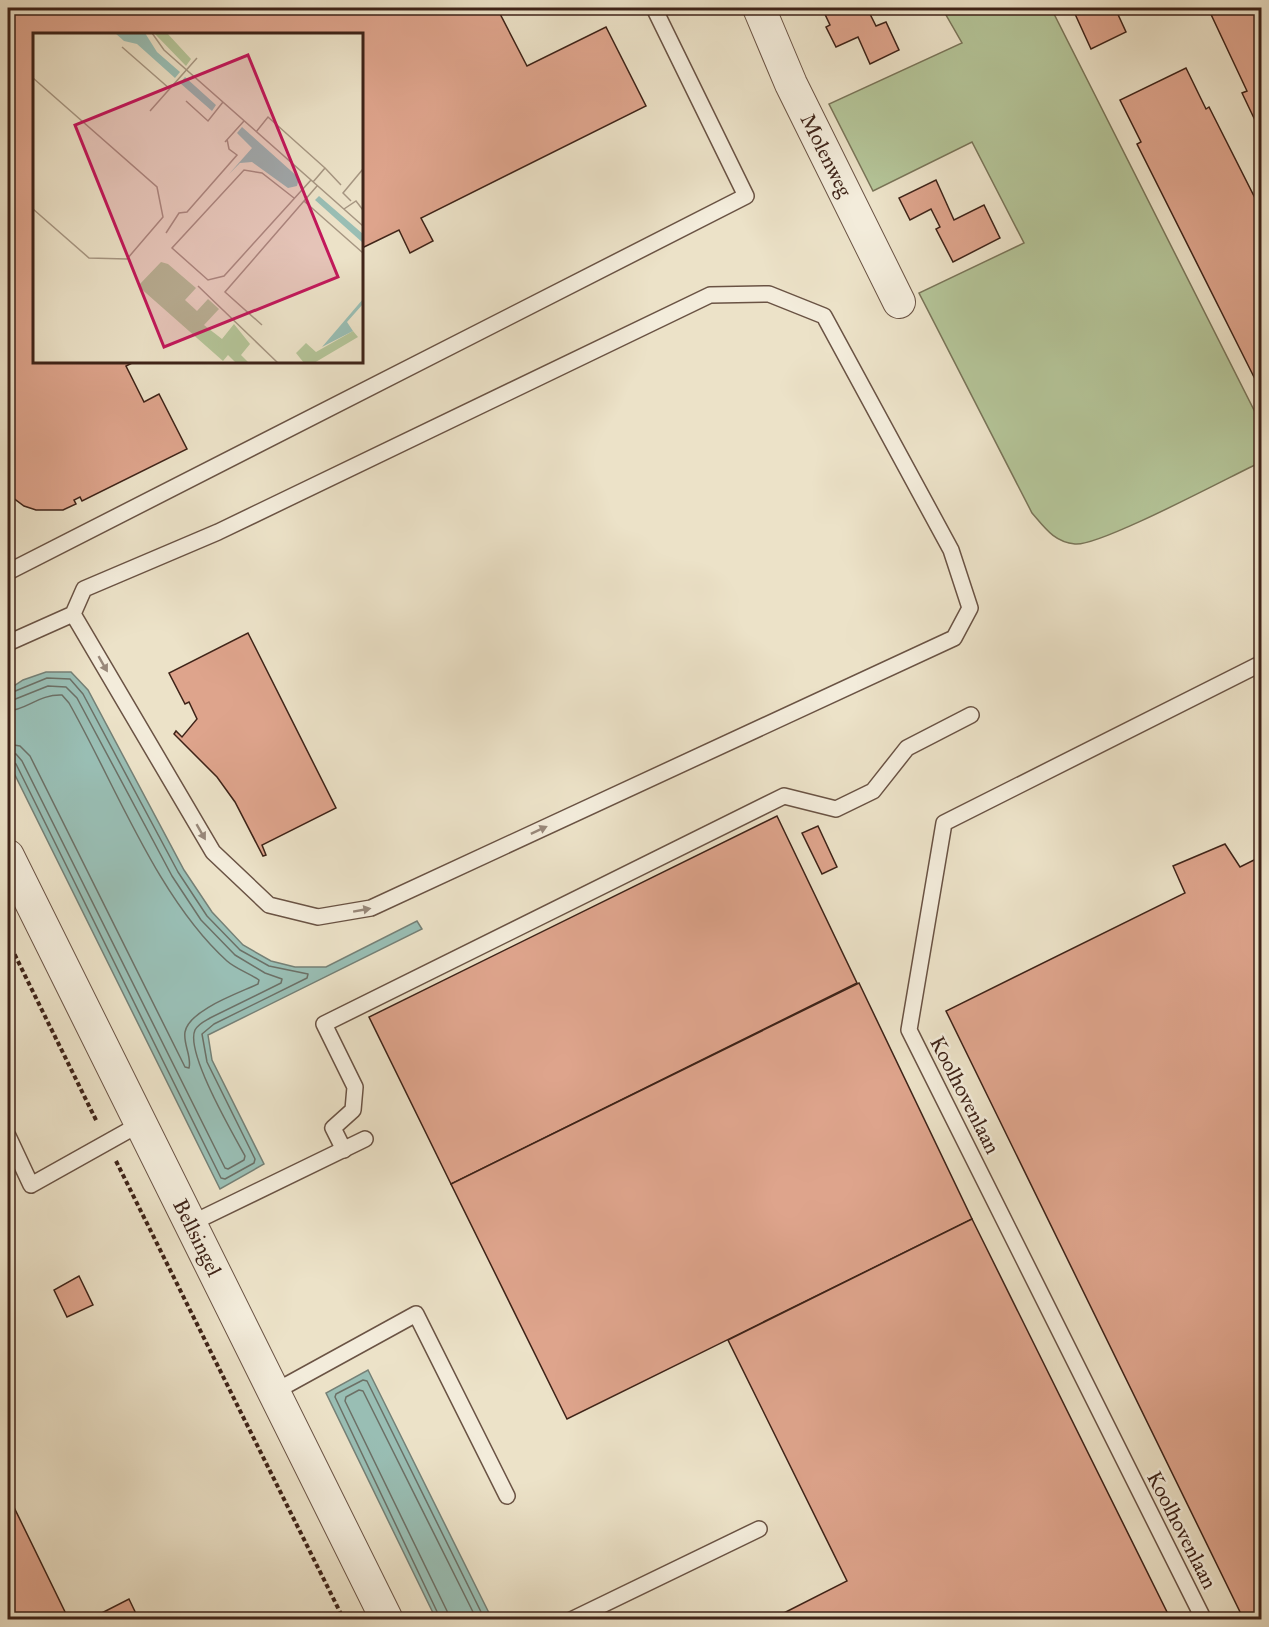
<svg xmlns="http://www.w3.org/2000/svg" width="1269" height="1627" font-family="'IM FELL Great Primer',serif">
<style>
.green{fill:#b4c498;stroke:#797458;stroke-width:1.5}
.water{fill:#99beb4;stroke:#758076;stroke-width:1.5}
.lines{fill:none;stroke-linecap:round;stroke-linejoin:round}
.shore{stroke:#6c7066;stroke-width:1.5}
.building{fill:#dea48c;stroke:#3e2318;stroke-width:1.5}
.service-casing{stroke:#6a5344;stroke-width:18}
.minor-casing{stroke:#6a5344;stroke-width:34}
.path{stroke:#3e2318;stroke-width:4;stroke-dasharray:4.5 3;stroke-linecap:butt}
.service{stroke:#f3ecdb;stroke-width:15}
.minor{stroke:#f3ecdb;stroke-width:32}
.oneway{fill:#98887a}
.labels{text-anchor:middle;stroke-width:5;stroke-linejoin:round;paint-order:stroke}
.street-label{font-size:21px;fill:#3e2318;stroke:#f3ecdb}
.inset-road{fill:none;stroke:#a69682;stroke-width:1.5}
.view{fill:#c2185b;fill-opacity:0.15;stroke:#c2185b;stroke-width:3}
.inset-edge{fill:none;stroke:#3e2318;stroke-width:3}
</style>
<rect width="100%" height="100%" fill="#ece2c8"/>
<filter id="stains"><feTurbulence type="fractalNoise" baseFrequency=".00333" numOctaves="4"/><feColorMatrix values="0 0 0 0 .2 0 0 0 0 .09 0 0 0 0 .02 0 0 0 .5 -.17"/></filter>
<radialGradient id="worn" r=".72"><stop offset=".6" stop-color="#630" stop-opacity="0"/><stop offset="1" stop-color="#630" stop-opacity=".3"/></radialGradient>
<path class="green" d="M942 8H1051L1261 424V462C1231 476 1099 547 1075 544 1054 542 1045 528 1032 513L919 293 1024 243 972 142 873 191 829 104 962 43Z"/>
<g class="water">
<path d="M46 672H71L88 690 184 870 212 912 243 945 271 961 295 967H326L417 921 422 929 208 1035 212 1060 264 1164 220 1189 8 761V690L23 680Z"/>
<path d="M368 1370 492 1619H436L326 1393Z"/>
</g>
<g class="lines">
<g class="shore">
<path d="M8 694 47 678 70 679 83 694 178 872 207 916 240 950 269 966 308 974 307 978 214 1024 202 1034 207 1062 255 1159 254 1163 225 1179 221 1178 16 764 8 760"/>
<path d="M8 702 48 686 66 687 77 698 172 876 201 920 235 955 265 973 282 979 281 983 210 1018C205 1021 198 1024 195 1030 185 1052 233 1134 245 1156L244 1160 228 1169 225 1168 22 761 16 754 8 753"/>
<path d="M8 711C27 710 39 694 62 695L69 703C115 784 158 899 227 961 236 969 249 973 259 980L258 984C239 993 189 1010 185 1032 183 1044 192 1057 189 1068L185 1067 30 756 20 746 8 744"/>
<path d="M441 1620 335 1397 336 1394 363 1380 367 1381 485 1620"/>
<path d="M449 1620 447 1611 345 1401 346 1397 359 1390 363 1391 477 1620"/>
</g>
</g>
<g class="building">
<path d="M8 8H497L527 66 606 27 646 106 421 218 433 241 410 253 399 230 362 248V34H34V362H134L126 366 144 402 159 394 187 449 82 501 80 497 74 500 76 504 63 510H36L24 506 8 494Z"/>
<path d="M822 8H867L876 26 886 22 899 50 870 64 858 37 836 47 826 27 830 25Z"/>
<path d="M1089 8H1115L1126 32 1091 49 1075 14Z"/>
<path d="M1208 8H1262V135L1242 93 1247 91Z"/>
<path d="M1186 68 1206 109 1209 107 1262 212V393L1137 144 1141 142 1120 100Z"/>
<path d="M936 180 954 220 984 205 1000 238 953 262 936 229 940 227 931 209 910 220 899 198Z"/>
<path d="M248 633 336 808 262 845 266 855 263 856 235 802 217 777 174 734 176 731 182 737 197 719 189 702 185 704 169 673Z"/>
<path d="M777 816 857 983 451 1184 369 1017Z"/>
<path d="M818 826 837 867 822 874 802 833Z"/>
<path d="M1225 844 1240 867 1262 856V1620H1244L946 1011 1185 893 1173 866Z"/>
<path d="M859 983 972 1219 567 1419 451 1184Z"/>
<path d="M972 1219 1171 1620H770L847 1581 728 1340Z"/>
<path d="M79 1276 93 1305 67 1317 54 1290Z"/>
<path d="M8 1495 69 1620H8Z"/>
<path d="M129 1599 139 1620H88Z"/>
</g>
<g class="lines">
<g class="service-casing">
<g id="service">
<path d="M8 572 746 196 654 8"/>
<path d="M8 643 73 614 84 589 218 532 710 295 769 294 824 316 951 550 970 608 954 638 371 908 318 917 269 905 213 852 73 614"/>
<path d="M8 1136 31 1185 140 1124"/>
<path d="M344 1150 333 1128 353 1110 355 1087 324 1024 784 796 836 809 873 791 907 748 971 715"/>
<path d="M190 1224 365 1139"/>
<path d="M274 1392 416 1314 507 1496"/>
<path d="M571 1620 759 1529"/>
<path d="M1204 1620 909 1030 944 823 1262 663"/>
</g>
</g>
<g class="minor-casing">
<g id="minor">
<path id="s1" d="M759 8 791 84 899 302"/>
<path id="s2" d="M8 856 387 1620"/>
</g>
</g>
<g class="path">
<path d="M8 941 97 1122"/>
<path d="M116 1161 344 1620"/>
</g>
<use href="#service" class="service"/>
<use href="#minor" class="minor"/>
</g>
<defs><path id="oneway-solid" d="M-6-.8H1V-3.2L6.5 0L1 3.2V.8H-6Z" transform="scale(1.5)"/></defs>
<g class="oneway">
<use href="#oneway-solid" transform="translate(103 664) rotate(60)"/>
<use href="#oneway-solid" transform="translate(539 830) rotate(-25)"/>
<use href="#oneway-solid" transform="translate(201 832) rotate(60)"/>
<use href="#oneway-solid" transform="translate(362 910) rotate(-10)"/>
</g>
<g class="labels">
<g class="street-label">
<text dy="7" stroke="none"><textPath href="#s1" startOffset="162">Molenweg</textPath></text>
<text transform="translate(965 1095) rotate(63)" y="7">Koolhovenlaan</text>
<text dy="7" stroke="none"><textPath href="#s2" startOffset="426">Bellsingel</textPath></text>
<text transform="translate(1182 1530) rotate(63)" y="7">Koolhovenlaan</text>
</g>
</g>
<g transform="translate(33 33)">
<rect width="330" height="330" fill="#ece2c8"/>
<path d="M121 0H134L158 26 153 33ZM128 229 135 231 163 255 152 267 164 278 175 266 186 276 171 292 189 306 201 291 217 311 208 322 216 330H203L195 322 190 328 105 253ZM320 298 325 304 281 330H271L263 320 273 310 283 319Z" fill="#b4c498"/>
<path d="M82 0H112L124 19 147 39 142 45 104 11 91 8ZM152 44 183 72 179 78 147 50ZM209 94 266 145 264 153 255 155 219 129 207 130 196 141 219 115 204 100ZM286 163 330 201V210L282 167ZM330 266V271L314 289 320 298 289 314Z" fill="#99beb4"/>
<path class="inset-road" d="M119 0 131 17 330 193M89 14 137 56M0 45 124 154 130 184 94 226 56 225 0 176M153 68 175 88 190 69M117 78 164 25M223 99 235 84 292 135 280 149M192 109 211 88M292 135 308 152M261 165 229 140 211 137 139 215 175 247 191 243 278 147M271 168 330 220M318 168 310 160 330 136M311 176 323 168 330 177M133 200 146 180 154 179 204 122 196 116 194 106M165 253 245 330M229 292 192 259 284 153"/>
<path class="view" d="M215 22 305 244 131 314 42 92Z"/>
<rect width="330" height="330" class="inset-edge"/>
</g>
<rect width="1269" height="1627" fill="none" stroke="#ece2c8" stroke-width="30"/>
<rect x="9" y="9" width="1251" height="1609" fill="none" stroke="#3e2318" stroke-width="3"/>
<rect x="15" y="15" width="1239" height="1597" fill="none" stroke="#3e2318" stroke-width="1.5"/>
<rect width="100%" height="100%" filter="url(#stains)"/>
<rect width="100%" height="100%" fill="url(#worn)"/>
</svg>
